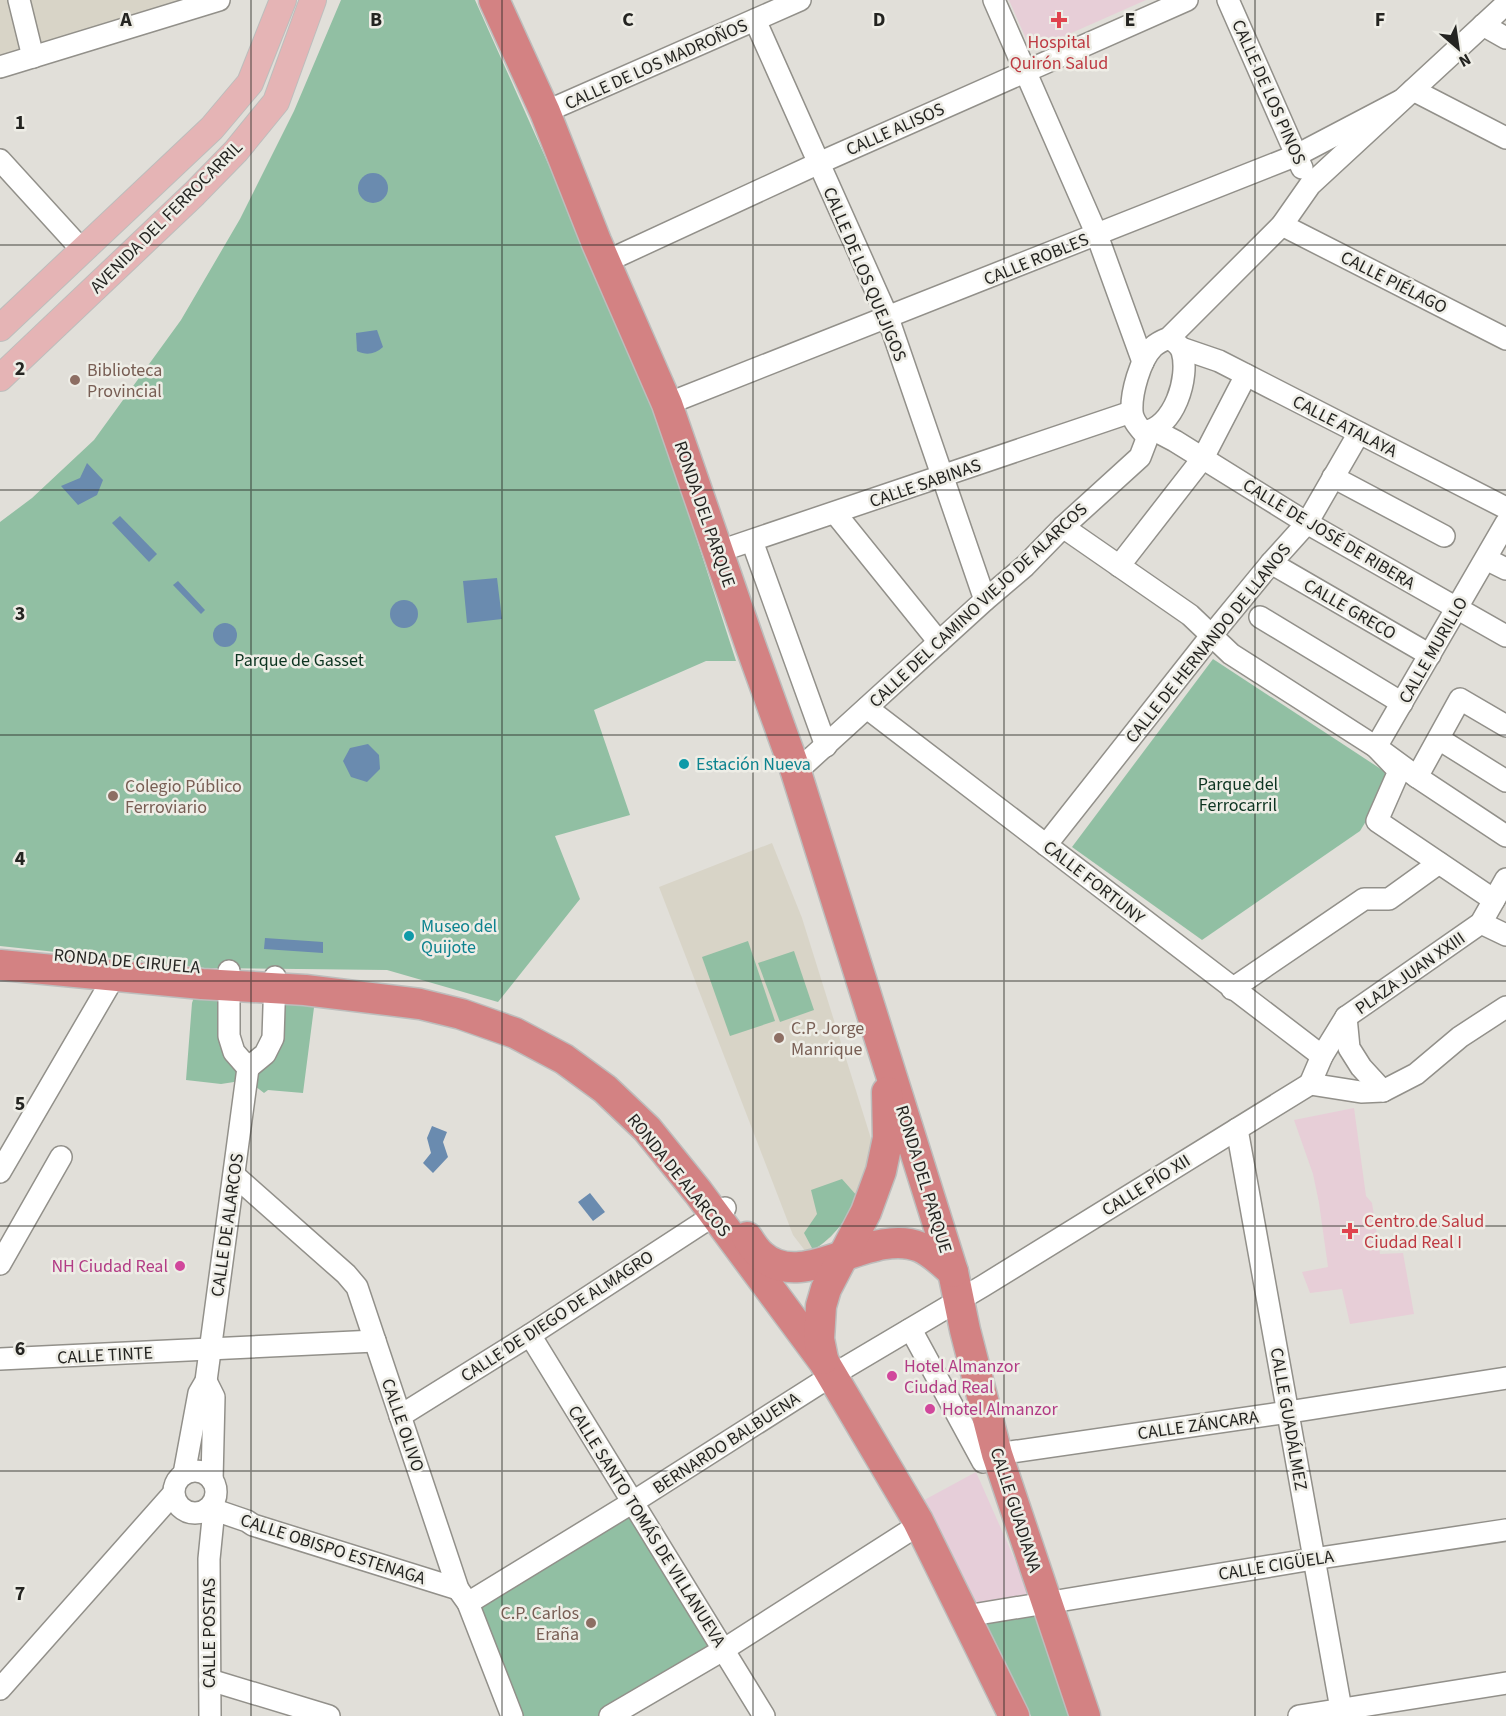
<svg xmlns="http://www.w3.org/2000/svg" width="1506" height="1716" font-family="'Source Sans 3',sans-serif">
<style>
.commercial{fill:#e6ced9}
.built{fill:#d8d4c7}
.medical{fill:#e7ced7}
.green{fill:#91bfa3}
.water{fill:#6a8baf}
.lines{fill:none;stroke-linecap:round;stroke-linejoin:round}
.minor-casing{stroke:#92908a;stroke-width:24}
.major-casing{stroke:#bdbdbc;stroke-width:28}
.highway-casing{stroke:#bdbdbc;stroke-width:33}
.minor{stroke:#fff;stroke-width:21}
.major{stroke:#e5b4b5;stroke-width:26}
.highway{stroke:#d38283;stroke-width:30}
.grid{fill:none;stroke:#242421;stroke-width:1.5;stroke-opacity:0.55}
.health-dot{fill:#e0444e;stroke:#eeede6;stroke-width:2}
.education-dot{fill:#8d6e63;stroke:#eeede6;stroke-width:2}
.culture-dot{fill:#0f9aa8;stroke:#eeede6;stroke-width:2}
.hotel-dot{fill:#d1479c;stroke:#eeede6;stroke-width:2}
.labels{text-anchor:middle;stroke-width:5;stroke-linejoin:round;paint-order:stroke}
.health-label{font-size:18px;fill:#be3a42;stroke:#eeede6}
.street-label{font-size:18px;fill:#242421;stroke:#eeede6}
.education-label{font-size:18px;fill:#785e54;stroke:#eeede6;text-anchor:start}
.park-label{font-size:18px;fill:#0c3420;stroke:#eeede6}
.culture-label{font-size:18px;fill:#0d838f;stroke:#eeede6;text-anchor:start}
.hotel-label{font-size:18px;fill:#b23c85;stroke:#eeede6;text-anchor:start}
.grid-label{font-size:20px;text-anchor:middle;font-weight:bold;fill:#242421;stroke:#eeede6;stroke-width:5;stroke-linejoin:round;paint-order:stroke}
</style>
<rect width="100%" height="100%" fill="#e1dfd9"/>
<path class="commercial" d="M976 1472 1029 1592 1026 1597 973 1605 915 1505Z"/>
<g class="built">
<path d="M0 0H219L0 67Z"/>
<path d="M772 843 802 918 873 1145 871 1161 857 1202 831 1237 819 1246 806 1252 793 1235 659 887Z"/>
</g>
<g class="medical">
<path d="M1009 0H1146L1042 46 1027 41Z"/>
<path d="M1354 1108 1366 1196 1372 1203 1380 1254 1403 1253 1414 1314 1350 1324 1342 1289 1310 1293 1302 1272 1328 1267 1319 1203 1313 1174 1294 1120Z"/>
</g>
<g class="green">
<path d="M341 0H475L647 385 736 661H706L594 710 630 815 555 836 580 899 498 1002 387 970 205 968 0 946V522L32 498 94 440 181 320 240 219 294 111Z"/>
<path d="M1213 659 1393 777 1360 831 1202 940 1072 847Z"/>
<path d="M748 941 775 1021 730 1036 702 957Z"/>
<path d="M794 951 814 1010 780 1022 758 963Z"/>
<path d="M228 986 247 1079 265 1054 275 988 316 992 303 1093 268 1090 264 1093 247 1080 221 1084 186 1080 192 1003 196 991Z"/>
<path d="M842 1179 858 1197C846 1219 835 1237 813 1250L804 1233 817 1214 811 1190Z"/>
<path d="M633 1502 723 1650 600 1716H522L468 1603Z"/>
<path d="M1041 1613 1075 1716H1031L983 1623Z"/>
</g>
<g class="water">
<circle cx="373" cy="188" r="15"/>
<path d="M377 330 383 347C375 354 367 356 357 351L356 333Z"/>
<path d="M87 463 103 480 97 495 78 505 61 486 80 478Z"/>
<path d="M120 516 157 554 149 562 112 523Z"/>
<path d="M497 578 502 619 467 623 463 581Z"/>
<path d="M178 581 205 610 201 614 173 585Z"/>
<circle cx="404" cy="614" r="14"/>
<circle cx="225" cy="635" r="12"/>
<path d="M368 744 379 755 380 769 367 782 351 777 343 761 350 748Z"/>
<path d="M265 938 323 942V953L264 949Z"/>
<path d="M432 1126 447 1132 443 1142 448 1157 433 1173 423 1163 431 1153 427 1138Z"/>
<path d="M590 1193 605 1212 593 1221 578 1202Z"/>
</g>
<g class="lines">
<g class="minor-casing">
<g id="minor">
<path d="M19 0 33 57"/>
<path d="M994 0 1097 235 1143 362"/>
<path d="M1228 0 1302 168"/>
<path d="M755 20 888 318 985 600"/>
<path d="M1483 25 1506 38"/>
<path d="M0 67 219 0"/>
<path d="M1413 90 1506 138"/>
<path d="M545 112 800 0"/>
<path d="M0 160 83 251"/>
<path d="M1282 225 1506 339"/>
<path d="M605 262 819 163 1187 0"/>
<path d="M1169 338C1174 341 1180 346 1182 351 1190 377 1174 429 1143 432 1138 426 1132 420 1132 411 1131 393 1140 360 1153 347 1157 343 1164 340 1169 338L1282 225 1310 185 1506 4"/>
<path d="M1181 348 1219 361 1506 508"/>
<path d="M667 404 1297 155 1400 101"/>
<path d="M1154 430 1175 441 1307 523 1506 636"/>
<path d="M1333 477 1444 536"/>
<path d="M835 513 939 642"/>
<path d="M1063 527 1190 615 1231 654 1376 747 1417 777 1506 836"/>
<path d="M752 541 826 746"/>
<path d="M717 552 1131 412"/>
<path d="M1486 559 1506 569"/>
<path d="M1271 563 1430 655"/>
<path d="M1119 566 1203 458 1246 375"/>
<path d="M1260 617 1402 703"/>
<path d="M867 708 1322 1056"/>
<path d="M1439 739 1506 781"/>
<path d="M796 772 985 600 1025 566 1063 527 1140 457 1150 431"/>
<path d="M1417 777 1460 699 1506 726"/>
<path d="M1046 845 1211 636 1271 563 1307 523 1359 433"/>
<path d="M1494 900 1377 821 1399 771 1376 747 1506 523"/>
<path d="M1481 923 1506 935"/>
<path d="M229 971V1036L234 1052 248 1068"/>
<path d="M1232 989 1364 899H1389L1439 863"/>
<path d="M1346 1017 1349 1048 1361 1067 1383 1091"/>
<path d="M248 1068 265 1054 273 1038 275 977"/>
<path d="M1310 1084 1322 1056 1346 1017 1481 923 1506 879"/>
<path d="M1310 1084 1361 1092 1383 1091 1416 1074 1460 1037 1506 1007"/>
<path d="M1237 1129 1341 1709"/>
<path d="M0 1172 115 975"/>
<path d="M234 1175 346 1274 357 1287 458 1589 468 1603 512 1716"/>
<path d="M0 1264 61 1157"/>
<path d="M909 1330 915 1337 983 1462 997 1454 1289 1412 1506 1378"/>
<path d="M530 1335 764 1716"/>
<path d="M0 1359 375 1341"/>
<path d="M206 1381 214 1397 212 1480"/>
<path d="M400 1416 530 1335 725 1208"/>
<circle cx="195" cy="1492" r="21"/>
<path d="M184 1474 199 1393 206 1381 248 1068"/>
<path d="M209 1508 247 1521 253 1525 458 1589"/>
<path d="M468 1603 633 1502 831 1376 983 1286 1310 1084"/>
<path d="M966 1616 1313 1559 1506 1530"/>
<path d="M210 1680 329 1716"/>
<path d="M0 1689 173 1494"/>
<path d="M210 1716 209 1559 214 1509"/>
<path d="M610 1716 723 1650 909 1531 918 1521"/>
<path d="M1299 1716 1506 1683"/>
</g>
</g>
<g class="major-casing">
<g id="major">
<path d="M0 328 212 128 250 83 283 0"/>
<path d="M0 378 194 194 236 151 276 102 313 0"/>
</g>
</g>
<g class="highway-casing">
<g id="highway">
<path d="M494 0 545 112 596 241 667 404 751 647 796 772 953 1272 965 1330 997 1454 1085 1716"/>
<path d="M0 965 202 984 305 990 420 1004 461 1014 515 1033 564 1059 605 1089 647 1129 698 1192 824 1362 918 1521 1014 1716"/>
<path d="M747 1237C751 1243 755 1250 761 1255 803 1294 870 1226 920 1247 933 1253 943 1263 953 1272"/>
<path d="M823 1359 819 1339 821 1306 826 1289 866 1212 881 1171 888 1138 887 1092"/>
</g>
</g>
<use href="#minor" class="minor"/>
<use href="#major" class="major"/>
<use href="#highway" class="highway"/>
</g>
<path class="grid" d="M251 0V1716M502 0V1716M753 0V1716M1004 0V1716M1255 0V1716M0 245H1506M0 490H1506M0 735H1506M0 981H1506M0 1226H1506M0 1471H1506"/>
<g class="health-dot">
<path d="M1056 11h6v6h6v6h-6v6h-6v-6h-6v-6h6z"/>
<path d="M1347 1222h6v6h6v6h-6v6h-6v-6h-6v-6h6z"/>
</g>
<g class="education-dot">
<circle cx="75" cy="380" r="6"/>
<circle cx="113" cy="796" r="6"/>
<circle cx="779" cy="1038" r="6"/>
<circle cx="591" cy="1623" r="6"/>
</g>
<g class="culture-dot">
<circle cx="684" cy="764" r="6"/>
<circle cx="409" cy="936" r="6"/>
</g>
<g class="hotel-dot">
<circle cx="180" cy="1266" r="6"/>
<circle cx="892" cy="1376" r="6"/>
<circle cx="930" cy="1409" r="6"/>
</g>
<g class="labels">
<g class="health-label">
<text x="1059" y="48">Hospital<tspan x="1059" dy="21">Quirón Salud</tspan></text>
<text x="1364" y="1227" text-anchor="start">Centro de Salud<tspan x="1364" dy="21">Ciudad Real I</tspan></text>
</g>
<g class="street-label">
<text transform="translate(656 64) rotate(-24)" y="6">CALLE DE LOS MADROÑOS</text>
<text transform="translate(1269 92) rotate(66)" y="6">CALLE DE LOS PINOS</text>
<text transform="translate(895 129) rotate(-24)" y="6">CALLE ALISOS</text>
<text transform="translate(166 217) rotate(-45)" y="6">AVENIDA DEL FERROCARRIL</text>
<text transform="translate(1036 259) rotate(-22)" y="6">CALLE ROBLES</text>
<text transform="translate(865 274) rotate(67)" y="6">CALLE DE LOS QUEJIGOS</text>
<text transform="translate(1394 282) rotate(27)" y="6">CALLE PIÉLAGO</text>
<text transform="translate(1345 426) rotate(27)" y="6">CALLE ATALAYA</text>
<text transform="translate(925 483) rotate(-19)" y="6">CALLE SABINAS</text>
<text transform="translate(705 514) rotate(71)" y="6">RONDA DEL PARQUE</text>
<text transform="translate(1329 534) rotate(31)" y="6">CALLE DE JOSÉ DE RIBERA</text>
<text transform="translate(978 605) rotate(-43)" y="6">CALLE DEL CAMINO VIEJO DE ALARCOS</text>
<text transform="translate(1350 609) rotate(30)" y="6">CALLE GRECO</text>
<text transform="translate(1208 643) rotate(-51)" y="6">CALLE DE HERNANDO DE LLANOS</text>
<text transform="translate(1433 650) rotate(-60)" y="6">CALLE MURILLO</text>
<text transform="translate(1094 882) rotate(38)" y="6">CALLE FORTUNY</text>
<text transform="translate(127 961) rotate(5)" y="6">RONDA DE CIRUELA</text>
<text transform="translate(1410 973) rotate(-35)" y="6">PLAZA JUAN XXIII</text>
<text transform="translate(679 1175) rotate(51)" y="6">RONDA DE ALARCOS</text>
<text transform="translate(924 1179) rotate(73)" y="6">RONDA DEL PARQUE</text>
<text transform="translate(1146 1185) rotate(-32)" y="6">CALLE PÍO XII</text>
<text transform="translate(227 1225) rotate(-82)" y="6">CALLE DE ALARCOS</text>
<text transform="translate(557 1316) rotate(-33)" y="6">CALLE DE DIEGO DE ALMAGRO</text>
<text transform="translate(105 1355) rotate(-3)" y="6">CALLE TINTE</text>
<text transform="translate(1289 1419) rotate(80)" y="6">CALLE GUADÁLMEZ</text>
<text transform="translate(403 1425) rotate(71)" y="6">CALLE OLIVO</text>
<text transform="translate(1198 1425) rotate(-8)" y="6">CALLE ZÁNCARA</text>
<text transform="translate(726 1443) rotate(-33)" y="6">BERNARDO BALBUENA</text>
<text transform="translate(1016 1510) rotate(72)" y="6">CALLE GUADIANA</text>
<text transform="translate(647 1526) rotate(58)" y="6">CALLE SANTO TOMÁS DE VILLANUEVA</text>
<text transform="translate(333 1549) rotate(18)" y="6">CALLE OBISPO ESTENAGA</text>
<text transform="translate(1276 1565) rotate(-9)" y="6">CALLE CIGÜELA</text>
<text transform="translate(209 1633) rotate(-90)" y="6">CALLE POSTAS</text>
</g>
<g class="education-label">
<text x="87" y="376">Biblioteca<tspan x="87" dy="21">Provincial</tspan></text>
<text x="125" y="792">Colegio Público<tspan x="125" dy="21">Ferroviario</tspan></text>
<text x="791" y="1034">C.P. Jorge<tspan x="791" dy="21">Manrique</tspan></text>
<text x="579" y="1619" text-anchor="end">C.P. Carlos<tspan x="579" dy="21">Eraña</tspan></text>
</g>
<g class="park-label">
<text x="299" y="666">Parque de Gasset</text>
<text x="1238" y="790">Parque del<tspan x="1238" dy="21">Ferrocarril</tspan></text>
</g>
<g class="culture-label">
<text x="696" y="770">Estación Nueva</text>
<text x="421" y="932">Museo del<tspan x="421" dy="21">Quijote</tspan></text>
</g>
<g class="hotel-label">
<text x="168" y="1272" text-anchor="end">NH Ciudad Real</text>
<text x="904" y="1372">Hotel Almanzor<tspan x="904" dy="21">Ciudad Real</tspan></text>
<text x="942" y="1415">Hotel Almanzor</text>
</g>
</g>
<g class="grid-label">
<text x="126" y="26">A</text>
<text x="376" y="26">B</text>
<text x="628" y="26">C</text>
<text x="879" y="26">D</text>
<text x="1130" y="26">E</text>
<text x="1380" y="26">F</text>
<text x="20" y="129">1</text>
<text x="20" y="375">2</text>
<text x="20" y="620">3</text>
<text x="20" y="865">4</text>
<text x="20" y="1110">5</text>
<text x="20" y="1355">6</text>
<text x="20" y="1600">7</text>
</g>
<g transform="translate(1458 48) rotate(151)" stroke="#eeede6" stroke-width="4.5" paint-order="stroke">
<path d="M0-4.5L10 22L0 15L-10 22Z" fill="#242421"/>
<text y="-9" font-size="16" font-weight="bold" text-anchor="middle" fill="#242421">N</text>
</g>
</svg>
